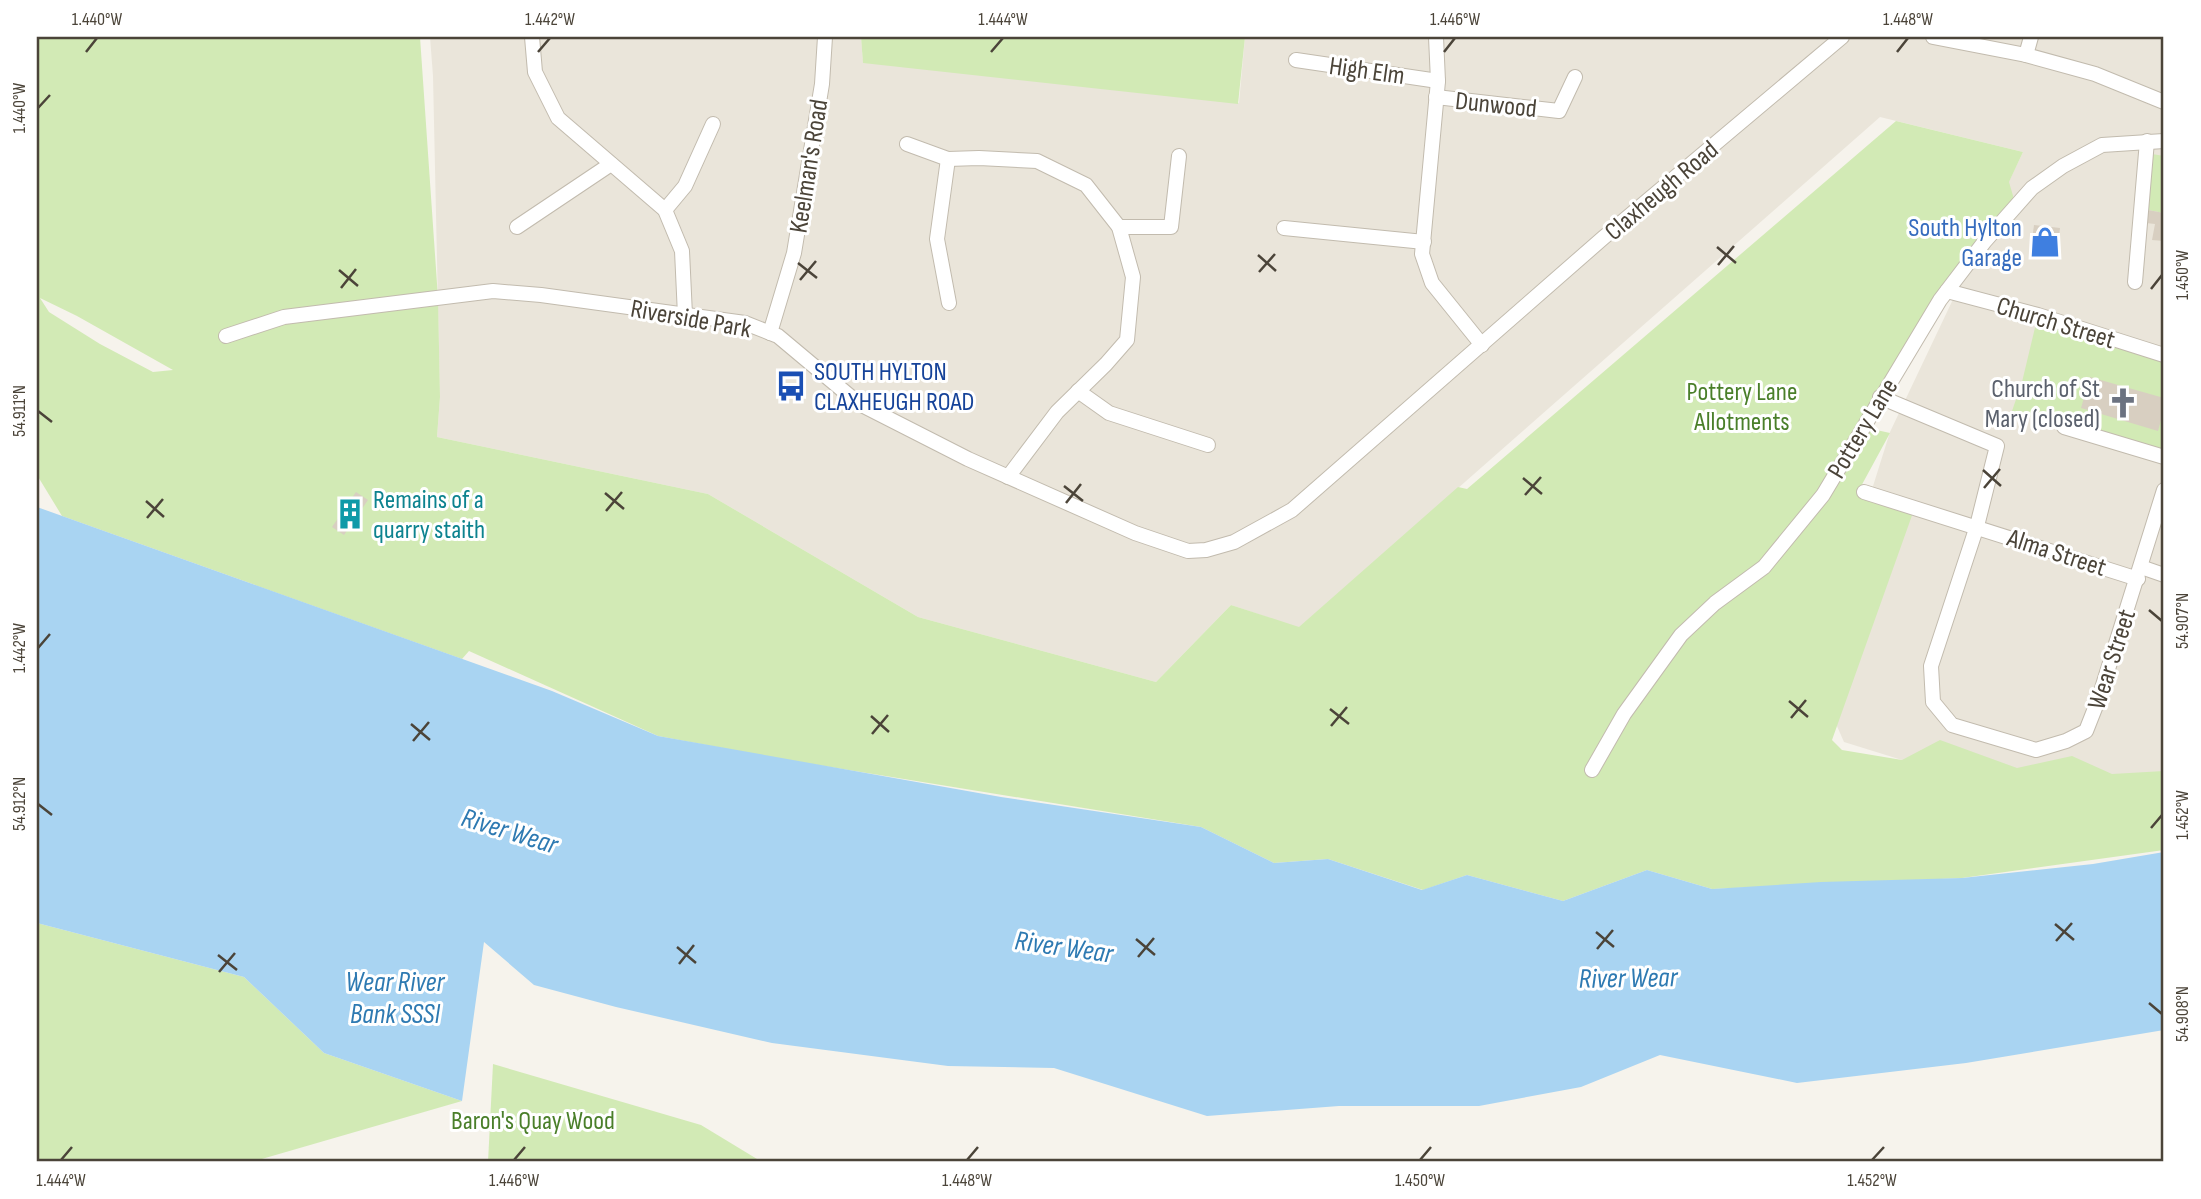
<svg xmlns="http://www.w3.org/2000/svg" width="2201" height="1199" font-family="'Sofia Sans Condensed',sans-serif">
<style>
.residential{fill:#eae5da}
.green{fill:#d2eab5;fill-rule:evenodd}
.water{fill:#a9d4f2}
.building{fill:#d8cfc1}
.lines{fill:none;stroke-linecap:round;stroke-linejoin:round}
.street-casing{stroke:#c2bbae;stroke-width:16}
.street{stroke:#fff;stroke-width:14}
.ticks{fill:none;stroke:#4b4439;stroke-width:2.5}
.labels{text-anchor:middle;stroke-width:6;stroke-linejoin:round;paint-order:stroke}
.street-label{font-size:26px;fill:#4b4439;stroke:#fff}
.shop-label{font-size:26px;fill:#366cbe;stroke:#fff;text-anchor:end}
.transit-label{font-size:26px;fill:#164399;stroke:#fff;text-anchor:start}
.worship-label{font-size:26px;fill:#5b616d;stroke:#fff;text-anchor:end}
.park-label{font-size:26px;fill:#4a7f2a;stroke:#fff}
.culture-label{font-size:26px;fill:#0d838f;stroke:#fff;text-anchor:start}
.water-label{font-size:28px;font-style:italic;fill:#2e7ab2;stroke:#fff}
.neatline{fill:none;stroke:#4b4439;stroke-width:2.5}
.ticks-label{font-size:18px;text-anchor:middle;fill:#4b4439}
</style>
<rect width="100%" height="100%" fill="#f6f3ec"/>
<path class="residential" d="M430 37H861L863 62 1239 103 1245 37H2164V786L1902 760 1844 742 1814 674 1890 432 2023 152 1880 117 1299 628 1231 605 1156 682 918 617 708 494 437 437 440 397 433 76Z"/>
<g class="green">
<path d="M37 37H420L438 298 440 397 437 437 708 494 918 617 1156 682 1231 605 1299 627 1458 487 1467 489 1896 121 2023 152 2009 182 2016 206 1985 241 1863 427 1890 433 1859 490 1915 507 1832 740 1842 750 1902 760 1940 740 2017 768 2072 756 2112 774 2164 771V850L1962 878 1712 889 1647 870 1563 901 1467 875 1423 890 1328 859 1274 863 1201 827 793 761 658 736 469 651 462 659 62 516 37 475ZM40 298 77 316 173 370 153 372 100 344 49 312Z"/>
<path d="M861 37H1245L1238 104 863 63Z"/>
<path d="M2152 154 2164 156V213L2148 210Z"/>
<path d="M2038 315 2164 355V457L2012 411 2022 382Z"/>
<path d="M37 923 244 977 324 1053 462 1101 251 1162H37Z"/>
<path d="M493 1064 701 1125 762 1162H488Z"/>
</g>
<path class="water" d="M37 507 552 691 658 736 1001 797 1201 827 1274 863 1328 859 1422 890 1467 875 1563 901 1647 870 1712 889 1821 882 1962 878 2093 864 2164 852V1030L1966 1063 1797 1083 1660 1055 1581 1087 1479 1106H1339L1207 1116 1054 1068 948 1066 772 1043 616 1007 534 985 484 942 462 1101 324 1053 244 977 37 923Z"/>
<g class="building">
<path d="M2148 210 2164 213V241L2152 240 2155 224 2146 223Z"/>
<path d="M2034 225 2060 228 2056 259 2030 255Z"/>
<path d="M2090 377 2164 398V409L2158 431 2081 408Z"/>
<path d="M356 492 368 500 344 535 332 527Z"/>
</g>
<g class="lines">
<g class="street-casing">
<g id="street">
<path d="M532 37 535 72 558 118 665 210 682 251 685 315"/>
<path d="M1436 37 1438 81 1422 254 1432 283 1482 345"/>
<path d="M1933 37 2026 55 2095 74 2164 102"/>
<path d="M2026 55 2031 37"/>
<path d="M1296 60 1438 81"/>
<path d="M1436 97 1559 111 1575 77"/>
<path d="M907 144 948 159 979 158 1037 161 1086 185 1119 227 1133 277 1127 340 1106 364 1057 412 1008 477"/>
<path d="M948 159 937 239 949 303"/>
<path d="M665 210 685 186 713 124"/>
<path d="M517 227 611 164"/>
<path d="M1119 227H1171L1179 156"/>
<path d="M1284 228 1424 242"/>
<path d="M2135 282 2147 141"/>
<path d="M1947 291 2038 315 2164 355"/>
<path d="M770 333 794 253 822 84 825 37"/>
<path d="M226 336 284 317 493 291 541 295 745 323 778 336 858 403 968 459 1135 533 1188 551 1206 550 1234 542 1292 510 1603 238 1842 37"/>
<path d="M1078 391 1109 413 1208 445"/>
<path d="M1880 397 1997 446 1977 526 1931 666 1933 702 1952 725 2036 750 2066 741 2086 731 2099 698 2164 490"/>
<path d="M2064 427 2164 457"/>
<path d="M1864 492 2138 579"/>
<path d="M2141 567 2164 575"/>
<path d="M1592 770 1624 714 1681 635 1715 603 1764 567 1823 495 1940 300 1985 241 2032 188 2063 166 2102 145 2164 141"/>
</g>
</g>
<use href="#street" class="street"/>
</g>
<path class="ticks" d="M86 52 97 38M538 52 550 38M991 52 1003 38M1444 52 1455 38M1897 52 1908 38M38 108 50 95M1717 247 1736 263M1258 255 1276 271M798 263 817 278M1718 265 1734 246M339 270 358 286M1259 272 1275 254M800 280 816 261M341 288 356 269M2151 289 2162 275M38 411 52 422M1983 470 2001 486M1523 478 1542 494M1064 486 1083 501M1984 488 2000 469M605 493 624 509M1525 495 1541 477M146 501 164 517M1066 503 1081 484M606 511 622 492M147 518 163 499M2149 610 2162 621M38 648 50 634M1789 701 1808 717M1330 709 1349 724M871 716 889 732M1791 718 1806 700M411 724 430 740M1331 726 1347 707M872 734 888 715M413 741 429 722M38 804 52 815M2151 828 2162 815M2055 924 2074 940M1596 932 1614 947M1136 939 1155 955M2056 941 2072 923M677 947 696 963M1597 949 1613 930M218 955 237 970M1138 957 1154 938M679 964 694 945M219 972 235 953M2149 1003 2162 1014M61 1160 72 1147M514 1160 525 1147M967 1160 978 1147M1420 1160 1431 1147M1872 1160 1884 1147"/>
<defs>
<g id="shop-bare" transform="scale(2.415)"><path d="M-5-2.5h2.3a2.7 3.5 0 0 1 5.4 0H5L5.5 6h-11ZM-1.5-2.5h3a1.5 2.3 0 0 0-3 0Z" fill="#3f7fe0" stroke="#fff" stroke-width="2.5" paint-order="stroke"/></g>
<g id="bus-bare" transform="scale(2.415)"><path d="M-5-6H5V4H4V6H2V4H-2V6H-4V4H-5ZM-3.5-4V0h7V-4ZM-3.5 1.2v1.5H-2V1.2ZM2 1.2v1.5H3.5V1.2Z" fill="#1a4fb4" stroke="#fff" stroke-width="2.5" paint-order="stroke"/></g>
<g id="church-bare" transform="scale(2.415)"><path d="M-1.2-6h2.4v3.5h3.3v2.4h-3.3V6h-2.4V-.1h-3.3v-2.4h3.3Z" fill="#6b7280" stroke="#fff" stroke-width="2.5" paint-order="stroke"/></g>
<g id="building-bare" transform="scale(2.415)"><path d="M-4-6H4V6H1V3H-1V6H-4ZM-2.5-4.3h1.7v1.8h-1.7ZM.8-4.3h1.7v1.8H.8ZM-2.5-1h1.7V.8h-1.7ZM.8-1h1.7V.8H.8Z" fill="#0f9aa8" stroke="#fff" stroke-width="2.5" paint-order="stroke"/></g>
</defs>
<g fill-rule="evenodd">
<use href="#shop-bare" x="2045" y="242"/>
<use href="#bus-bare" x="791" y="386"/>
<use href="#church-bare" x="2123" y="403"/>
<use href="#building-bare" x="350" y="514"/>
</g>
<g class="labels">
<g class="street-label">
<text transform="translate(1367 70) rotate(8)" y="9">High Elm</text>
<text transform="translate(1496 104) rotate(6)" y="9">Dunwood</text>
<text transform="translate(808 166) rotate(-81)" y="9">Keelman's Road</text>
<text transform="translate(1661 190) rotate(-40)" y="9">Claxheugh Road</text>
<text transform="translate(691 318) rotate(10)" y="9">Riverside Park</text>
<text transform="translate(2056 322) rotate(17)" y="9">Church Street</text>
<text transform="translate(1862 428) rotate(-59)" y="9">Pottery Lane</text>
<text transform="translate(2057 552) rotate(18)" y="9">Alma Street</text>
<text transform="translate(2111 659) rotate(-72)" y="9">Wear Street</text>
</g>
<g class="shop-label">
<text x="2022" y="236">South Hylton<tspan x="2022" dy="30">Garage</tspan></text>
</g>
<g class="transit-label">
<text x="814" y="380">SOUTH HYLTON<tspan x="814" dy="30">CLAXHEUGH ROAD</tspan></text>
</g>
<g class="worship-label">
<text x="2100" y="397">Church of St<tspan x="2100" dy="30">Mary (closed)</tspan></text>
</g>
<g class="park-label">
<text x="1742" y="400">Pottery Lane<tspan x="1742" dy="30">Allotments</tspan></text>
<text x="533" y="1129">Baron's Quay Wood</text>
</g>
<g class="culture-label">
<text x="373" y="508">Remains of a<tspan x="373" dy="30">quarry staith</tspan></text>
</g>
<g class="water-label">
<text transform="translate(510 830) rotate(17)" y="10">River Wear</text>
<text transform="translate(1064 946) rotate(8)" y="10">River Wear</text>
<text transform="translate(1628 977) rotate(-1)" y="10">River Wear</text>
<text x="395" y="991">Wear River<tspan x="395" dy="32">Bank SSSI</tspan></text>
</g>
</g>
<rect width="2201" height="1199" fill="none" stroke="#ffffff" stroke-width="77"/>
<rect x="38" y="38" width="2124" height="1122" class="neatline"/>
<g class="ticks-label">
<text x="97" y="25">1.440°W</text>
<text x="550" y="25">1.442°W</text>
<text x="1003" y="25">1.444°W</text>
<text x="1455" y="25">1.446°W</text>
<text x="1908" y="25">1.448°W</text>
<text transform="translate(19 108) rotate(-90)" y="6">1.440°W</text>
<text transform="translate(2182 275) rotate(-90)" y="6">1.450°W</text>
<text transform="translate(19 411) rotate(-90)" y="6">54.911°N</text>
<text transform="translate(2182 621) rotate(-90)" y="6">54.907°N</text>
<text transform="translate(19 648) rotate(-90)" y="6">1.442°W</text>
<text transform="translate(19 804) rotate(-90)" y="6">54.912°N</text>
<text transform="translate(2182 815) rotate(-90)" y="6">1.452°W</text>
<text transform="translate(2182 1014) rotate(-90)" y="6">54.908°N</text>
<text x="61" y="1186">1.444°W</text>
<text x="514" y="1186">1.446°W</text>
<text x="967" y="1186">1.448°W</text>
<text x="1420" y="1186">1.450°W</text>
<text x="1872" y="1186">1.452°W</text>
</g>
</svg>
